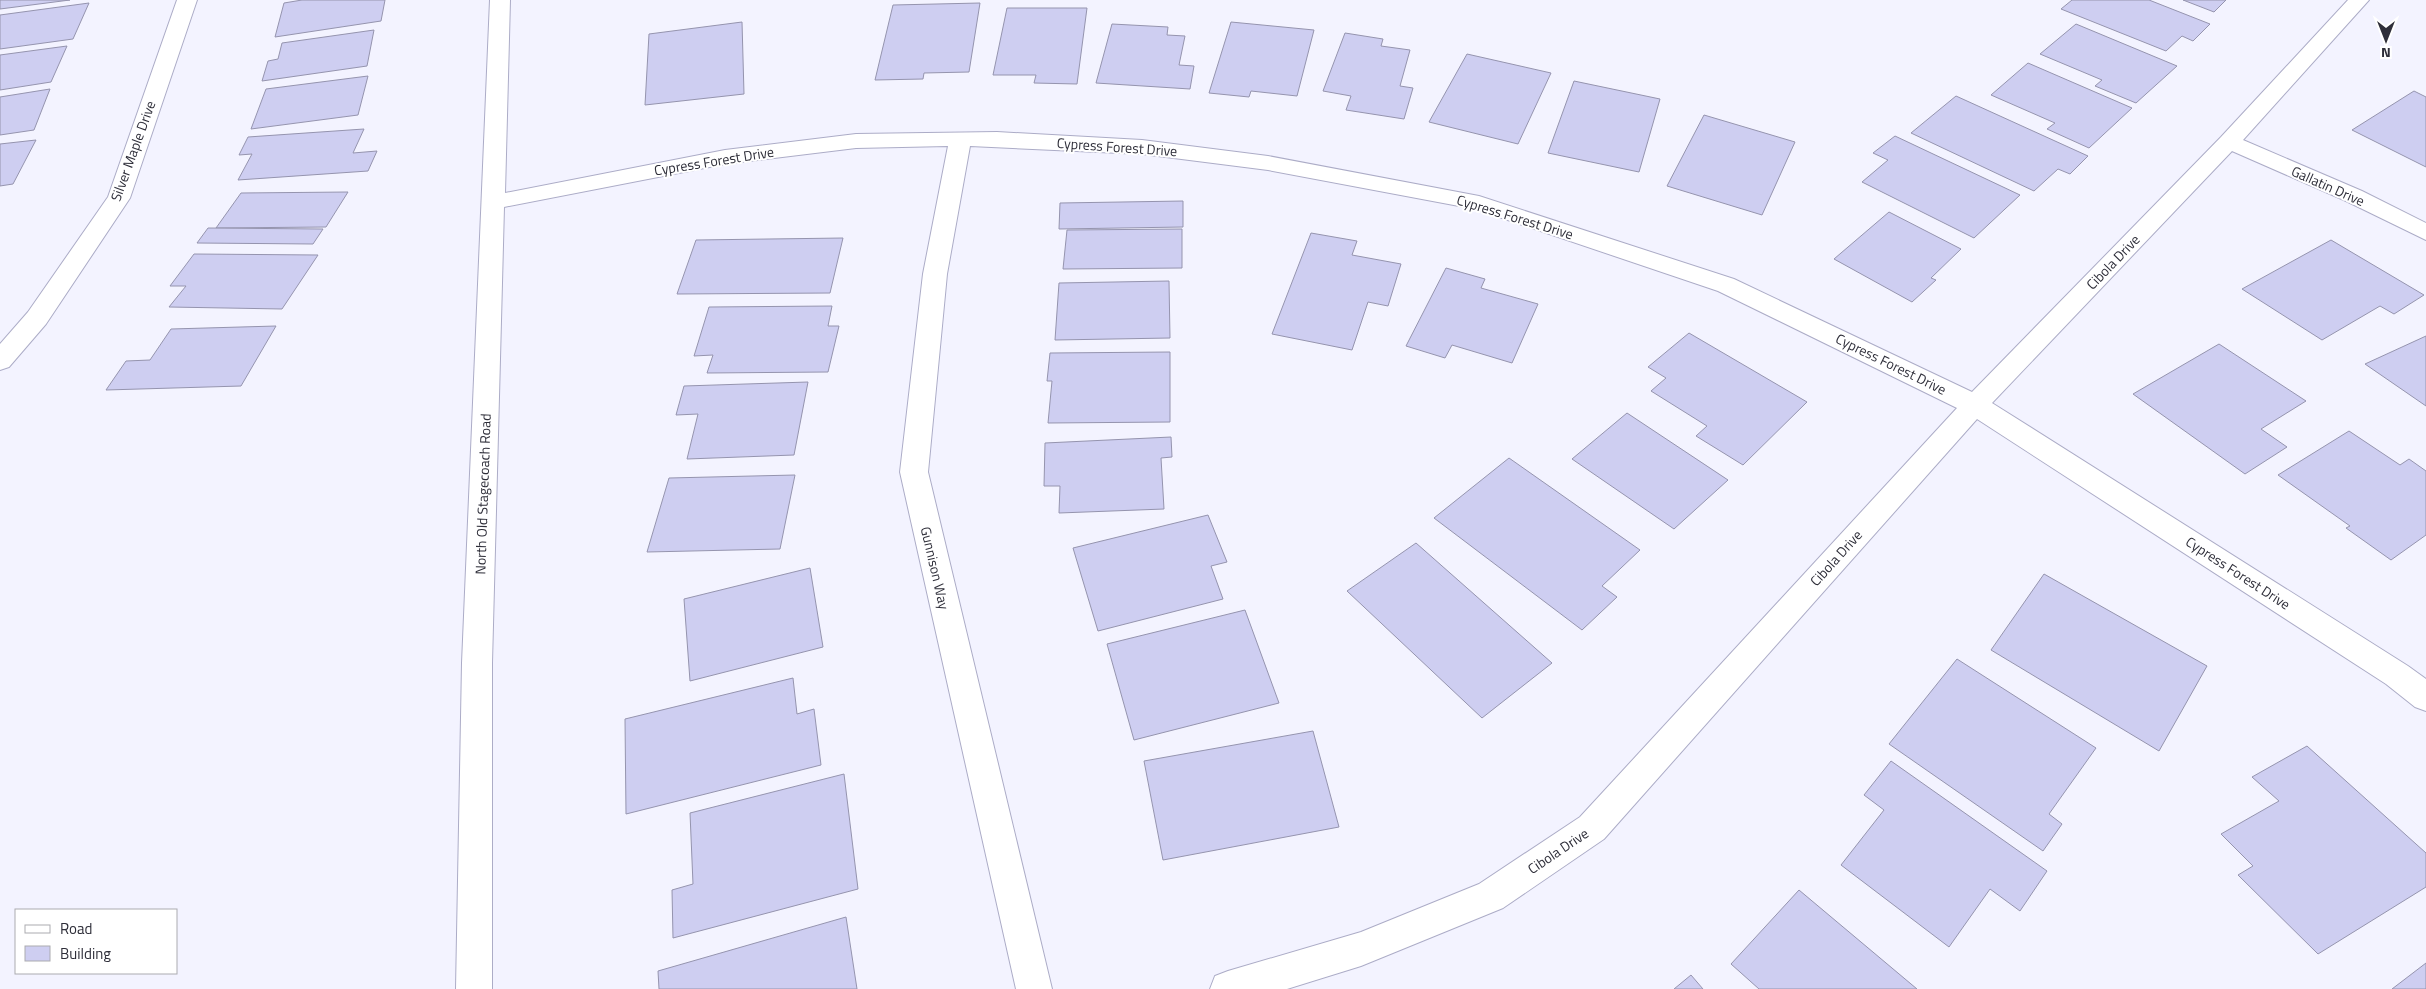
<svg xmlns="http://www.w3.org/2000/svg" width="2426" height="989" font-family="'Titillium Web',sans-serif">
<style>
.building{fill:#cecef1;stroke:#9594ae}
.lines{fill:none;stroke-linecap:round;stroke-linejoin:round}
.minor-casing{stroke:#acacc7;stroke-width:2}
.minor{fill:#fff;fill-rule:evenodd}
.labels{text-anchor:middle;stroke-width:4;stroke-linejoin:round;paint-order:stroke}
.street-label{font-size:14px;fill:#2e2e39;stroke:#fff}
</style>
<rect width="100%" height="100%" fill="#f3f3ff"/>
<g class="building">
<path d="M0 0H70L0 9Z"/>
<path d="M302 0H385L381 21 275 37 284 3Z"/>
<path d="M2072 0H2149L2210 24 2193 41 2182 36 2166 51 2061 9Z"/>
<path d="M2183 0H2226L2214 12Z"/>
<path d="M89 3 73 39 0 49V15Z"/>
<path d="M980 3 969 72 924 73 923 79 875 80 893 5Z"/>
<path d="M1007 8H1087L1077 84 1034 83 1036 75H993Z"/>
<path d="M742 22 744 94 645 105 649 34Z"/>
<path d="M1231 22 1314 30 1297 96 1251 91 1249 97 1209 93Z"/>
<path d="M1112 24 1168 27 1167 35 1185 36 1179 65 1194 66 1190 89 1096 83Z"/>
<path d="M2076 24 2177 66 2136 103 2095 86 2102 80 2040 54Z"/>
<path d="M374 30 367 66 262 81 268 61 278 59 282 43Z"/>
<path d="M1345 33 1383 39 1381 46 1410 50 1400 86 1413 88 1404 119 1346 110 1351 96 1323 91Z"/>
<path d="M67 46 51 82 0 90V55Z"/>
<path d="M1467 54 1551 73 1518 144 1429 122Z"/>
<path d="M2028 63 2132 108 2089 148 2047 129 2055 123 1991 95Z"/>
<path d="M368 76 358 115 251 129 266 89Z"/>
<path d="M1574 81 1660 99 1639 172 1548 153Z"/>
<path d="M50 89 34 130 0 135V97Z"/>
<path d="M2414 91 2426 97V167L2352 130Z"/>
<path d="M1956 96 2088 156 2070 174 2058 169 2034 191 1911 133Z"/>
<path d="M1704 115 1795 142 1762 215 1667 186Z"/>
<path d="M364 129 353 153 377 151 368 171 238 180 252 154 239 155 248 137Z"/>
<path d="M1895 136 2020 195 1974 238 1862 182 1888 160 1873 153Z"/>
<path d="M36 140 13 184 0 186V144Z"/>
<path d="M348 192 326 227 216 228 241 193Z"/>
<path d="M1183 201V227L1059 229 1060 203Z"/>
<path d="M1889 212 1961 249 1931 278 1936 280 1912 302 1834 259Z"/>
<path d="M208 228 323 229 313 244 197 243Z"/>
<path d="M1182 229V268L1063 269 1067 230Z"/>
<path d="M1311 233 1357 241 1352 255 1401 264 1388 306 1368 302 1352 350 1272 334Z"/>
<path d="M843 238 830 293 677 294 696 240Z"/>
<path d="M2331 240 2424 295 2394 314 2380 306 2322 340 2242 289Z"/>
<path d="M194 254 318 255 282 309 169 307 186 286H170Z"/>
<path d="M1446 268 1485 279 1481 288 1538 304 1512 363 1452 345 1445 358 1406 346Z"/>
<path d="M1169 281 1170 338 1055 340 1059 283Z"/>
<path d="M832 306 828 326H839L828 372 707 373 713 355 694 356 709 307Z"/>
<path d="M276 326 241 386 106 390 126 361 150 360 171 329Z"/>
<path d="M1689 333 1807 402 1743 465 1696 436 1707 426 1651 391 1666 378 1648 367Z"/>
<path d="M2426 336V406L2365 364Z"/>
<path d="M2219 344 2306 401 2261 429 2287 447 2245 474 2133 394Z"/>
<path d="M1170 352V422L1048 423 1052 381H1047L1050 353Z"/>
<path d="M808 382 794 455 687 459 698 414 676 415 684 386Z"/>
<path d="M1627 413 1728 480 1674 529 1572 459Z"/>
<path d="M2349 431 2400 465 2409 459 2426 471V535L2391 560 2346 528 2350 526 2278 475Z"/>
<path d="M1171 437 1172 457 1161 458 1164 509 1059 513 1060 486H1044L1045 443Z"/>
<path d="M1509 458 1640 550 1602 586 1617 597 1582 630 1434 518Z"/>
<path d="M795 475 780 549 647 552 669 478Z"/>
<path d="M1208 515 1227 562 1211 566 1223 599 1098 631 1073 548Z"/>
<path d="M1416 543 1552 663 1482 718 1347 591Z"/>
<path d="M810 568 823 647 690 681 684 599Z"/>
<path d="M2044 574 2207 666 2159 751 1991 650Z"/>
<path d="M1245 610 1279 703 1134 740 1107 644Z"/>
<path d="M1957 659 2096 748 2049 814 2062 824 2043 851 1889 744Z"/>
<path d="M793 678 797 714 814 709 821 765 626 814 625 719Z"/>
<path d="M1313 731 1339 827 1163 860 1144 761Z"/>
<path d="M2307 746 2426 853V887L2318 954 2238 875 2253 866 2221 834 2279 801 2252 777Z"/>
<path d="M1891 761 2047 871 2020 911 1990 889 1949 947 1841 865 1884 810 1864 795Z"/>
<path d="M844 774 858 889 673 938 672 890 693 884 690 813Z"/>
<path d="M1799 890 1917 989H1759L1731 964Z"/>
<path d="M846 917 857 989H659L658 971Z"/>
<path d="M2426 963V989H2392Z"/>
<path d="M1691 975 1703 989H1674Z"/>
</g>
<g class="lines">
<g class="minor-casing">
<g id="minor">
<path d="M177 0H197L130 198 46 324 9 367 0 370V344L28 312 108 197Z"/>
<path d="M490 0H510L505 193 725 150 856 134 997 132 1142 140 1268 156 1479 196 1734 279 1972 392 2221 137 2348 0H2369L2243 140 2362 191 2426 223V240L2346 201 2232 151 1992 403 2408 666 2426 679V711L2415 707 2386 684 1977 419 1604 839 1503 908 1361 966 1287 989H1210L1215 976 1228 971 1361 932 1479 884 1580 817 1957 408 1718 291 1475 209 1268 170 1142 154 970 146 947 274 928 472 1052 989H1016L900 472 923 274 948 146 856 148 725 164 504 207 492 663V989H456L462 663Z"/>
</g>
</g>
<use href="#minor" class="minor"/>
</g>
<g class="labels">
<g class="street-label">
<text transform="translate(1117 147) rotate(4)" y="5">Cypress Forest Drive</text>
<text transform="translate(133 151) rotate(-70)" y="5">Silver Maple Drive</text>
<text transform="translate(714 161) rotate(-9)" y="5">Cypress Forest Drive</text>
<text transform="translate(2328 186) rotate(24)" y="5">Gallatin Drive</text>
<text transform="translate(1515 217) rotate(17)" y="5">Cypress Forest Drive</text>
<text transform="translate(2113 262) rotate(-46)" y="5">Cibola Drive</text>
<text transform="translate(1891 364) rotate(26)" y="5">Cypress Forest Drive</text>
<text transform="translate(483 494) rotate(-88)" y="5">North Old Stagecoach Road</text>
<text transform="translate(1836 558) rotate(-48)" y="5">Cibola Drive</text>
<text transform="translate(935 568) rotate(77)" y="5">Gunnison Way</text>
<text transform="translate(2238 573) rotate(33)" y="5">Cypress Forest Drive</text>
<text transform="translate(1558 851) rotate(-34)" y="5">Cibola Drive</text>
</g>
</g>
<rect x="15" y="909" width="162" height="65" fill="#ffffff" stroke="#ababb0"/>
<rect x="25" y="925" width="25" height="8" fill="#ffffff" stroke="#ababb0"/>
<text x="60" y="934" font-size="15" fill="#2e2e39">Road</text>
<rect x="25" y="946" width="25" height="15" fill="#cecef1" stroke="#ababb0"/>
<text x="60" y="959" font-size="15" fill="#2e2e39">Building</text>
<g transform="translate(2386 40) rotate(180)" stroke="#ffffff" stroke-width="4" paint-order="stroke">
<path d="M0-4L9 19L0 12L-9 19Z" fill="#2e2e39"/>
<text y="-8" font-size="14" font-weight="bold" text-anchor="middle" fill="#2e2e39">N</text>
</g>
</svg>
